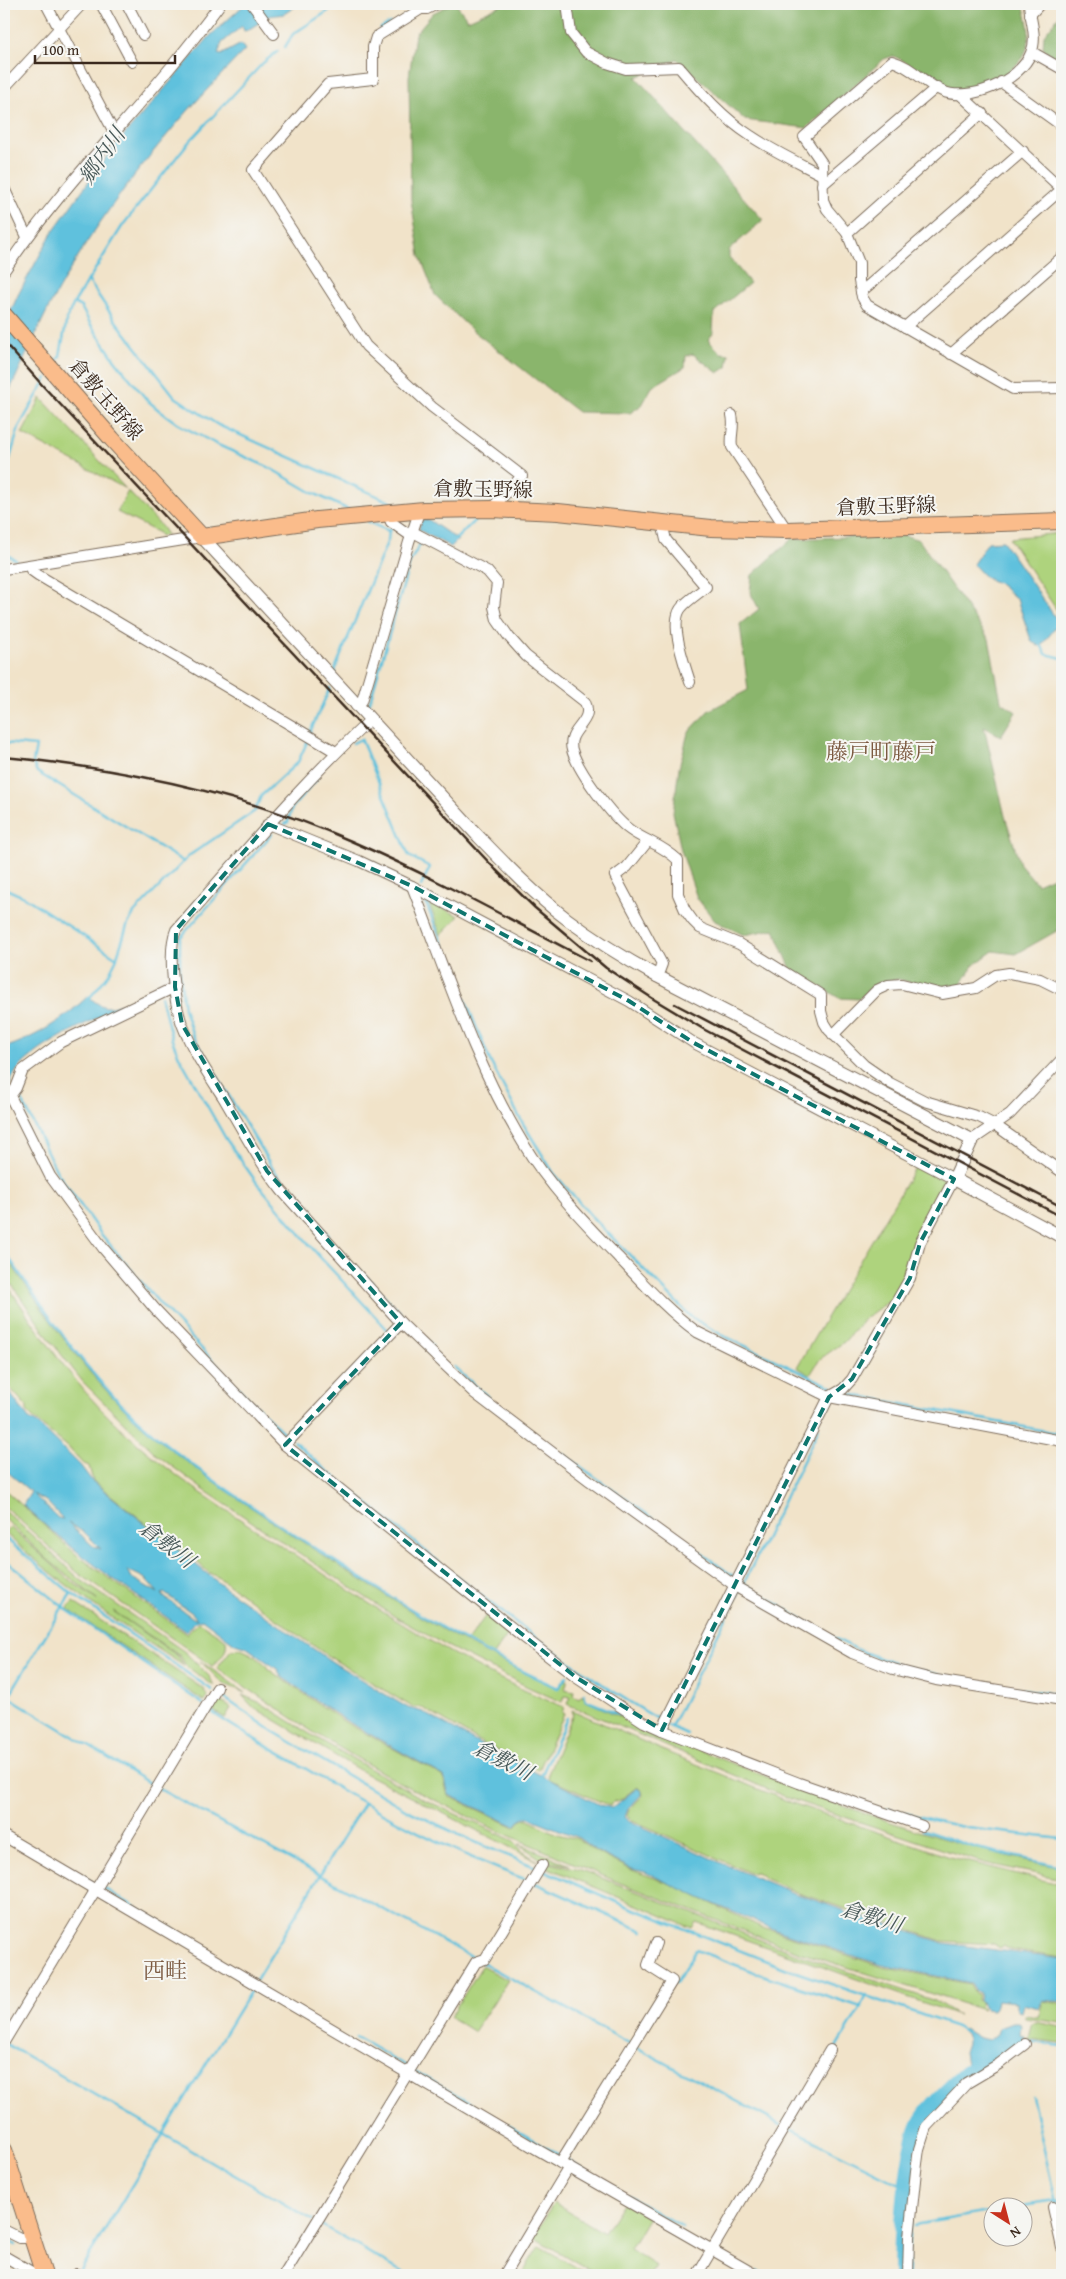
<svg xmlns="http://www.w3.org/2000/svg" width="1066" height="2279" font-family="'Gentium Book Plus','Noto Serif JP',serif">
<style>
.green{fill:#aed37d;stroke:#747e4e}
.forest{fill:#8ab56c;stroke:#627045}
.water{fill:#5ec1dd;stroke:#4c767e;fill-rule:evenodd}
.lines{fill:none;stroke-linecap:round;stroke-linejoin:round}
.stream{stroke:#5ec1dd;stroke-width:2.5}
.river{stroke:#5ec1dd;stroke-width:16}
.minor-casing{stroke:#7b6b5a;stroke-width:12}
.tertiary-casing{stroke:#7b6b5a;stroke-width:14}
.primary-casing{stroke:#7b6b5a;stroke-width:18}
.minor{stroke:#fff;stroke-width:10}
.tertiary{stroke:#fff;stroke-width:12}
.primary{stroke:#fabc8b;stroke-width:16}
.rail{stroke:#3b2a1e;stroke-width:2.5}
.marked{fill:none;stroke:#0f766e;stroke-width:4;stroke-dasharray:10 6;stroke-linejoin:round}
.labels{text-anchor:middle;stroke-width:4;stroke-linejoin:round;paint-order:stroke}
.street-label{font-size:20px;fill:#3b2a1e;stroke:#f6f6f2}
.water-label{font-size:21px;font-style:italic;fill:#465757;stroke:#f6f6f2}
.quarter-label{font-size:22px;fill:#7c5a41;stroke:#f6f6f2}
</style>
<rect width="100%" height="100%" fill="#f6f6f2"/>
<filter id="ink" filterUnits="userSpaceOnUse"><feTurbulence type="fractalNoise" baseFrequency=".02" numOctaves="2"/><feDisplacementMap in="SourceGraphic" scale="10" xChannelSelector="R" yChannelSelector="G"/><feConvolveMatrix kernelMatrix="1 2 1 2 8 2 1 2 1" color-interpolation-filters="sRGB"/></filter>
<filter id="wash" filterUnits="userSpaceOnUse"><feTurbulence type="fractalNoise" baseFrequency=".0096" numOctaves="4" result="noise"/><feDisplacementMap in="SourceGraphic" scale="20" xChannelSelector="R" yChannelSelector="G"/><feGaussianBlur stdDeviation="1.12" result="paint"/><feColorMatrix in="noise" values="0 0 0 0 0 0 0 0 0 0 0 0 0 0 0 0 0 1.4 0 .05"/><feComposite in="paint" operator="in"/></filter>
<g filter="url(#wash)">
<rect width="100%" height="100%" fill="#f1e3c9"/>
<g class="green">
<path d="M41 398 126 489 22 434Z"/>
<path d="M128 491 162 527 167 535 160 536 159 533 117 512Z"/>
<path d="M1062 533V618L1009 538Z"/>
<path d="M428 901 459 916 441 935Z"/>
<path d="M916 1166 945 1180V1187L916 1240 905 1277 894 1297 864 1319 844 1342 820 1359 810 1375 797 1367Z"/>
<path d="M4 1254C40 1305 74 1359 118 1403 169 1454 230 1493 289 1533 374 1589 457 1643 550 1685L559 1688 566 1679H568L565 1689 574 1691 573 1695 579 1698 582 1694 586 1701 657 1733 660 1737 680 1747 684 1744C806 1793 932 1843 1062 1868V1879L984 1863 793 1800 567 1704 570 1697 565 1696 562 1702 530 1688 447 1646 397 1618 201 1488 157 1455 83 1382 50 1340 4 1273Z"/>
<path d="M4 1280C38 1331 73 1384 118 1426 170 1476 231 1513 292 1553 379 1610 466 1669 564 1707L562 1713 564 1714 539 1770 491 1748 421 1707H412L328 1656 218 1577C203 1573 194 1553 178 1549L93 1481 89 1466 82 1463 68 1447 33 1418 27 1412V1407L4 1381Z"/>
<path d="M4 1489 78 1556 187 1634 199 1622 226 1640C228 1651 221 1659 212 1666L78 1573 4 1506Z"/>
<path d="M4 1510 81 1580 185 1652 210 1677 214 1686 186 1666 180 1656 113 1611 178 1656 184 1666C122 1625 59 1584 5 1533L10 1527 72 1582 98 1600 47 1559 4 1518Z"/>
<path d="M73 1602 205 1690 204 1692 208 1696 205 1702 69 1610 68 1608Z"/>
<path d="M487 1614 513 1633 512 1636 508 1634 493 1655 467 1641Z"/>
<path d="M240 1649C249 1652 265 1661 268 1669L345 1722 443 1776 448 1796 515 1827 522 1819 528 1820 557 1834 578 1839 596 1852 632 1870 671 1884 765 1929H769L883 1967 970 1984 975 1993 978 1994 977 2000 982 2003 980 2005 983 2010 799 1952 747 1932 620 1883 496 1830 404 1785 357 1758 313 1732 217 1668 231 1650Z"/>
<path d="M200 1661 246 1693 222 1683Z"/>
<path d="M242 1695 261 1703 310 1734 423 1799 514 1841 522 1851 539 1862 366 1774 253 1707Z"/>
<path d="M217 1699 231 1708 225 1718 210 1709Z"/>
<path d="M572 1710 669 1753 795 1804 950 1857 1037 1879 1062 1884V1958L1011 1950 1003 1946 1000 1948 994 1944 942 1941 801 1894 766 1879 756 1872 750 1873 632 1820 627 1816 629 1810 643 1795 642 1791 637 1787 620 1800 614 1801 610 1806 549 1779 548 1774 573 1714Z"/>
<path d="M519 1844H520L570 1865 544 1861Z"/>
<path d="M548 1863 576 1868 794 1953 935 2001 958 2015 696 1922 692 1928 544 1866Z"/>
<path d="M482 1966 508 1980 474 2032 450 2017Z"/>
<path d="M1043 2001 1062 2004V2023L1024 2018V2015L1038 2017Z"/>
<path d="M1034 2022 1062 2027V2043L1028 2039 1031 2025Z"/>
<path d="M554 2203 604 2233 623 2203 649 2217 630 2249 656 2266 650 2275H598L533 2237Z"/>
<path d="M539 2246 590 2275H521Z"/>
</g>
<g class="forest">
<path d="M451 4H456L468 20 504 4H1023C1027 19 1033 37 1025 53 1013 77 968 99 942 86 924 78 912 63 893 56L884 59 807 128 745 120 677 59 636 77 763 220 729 250V257L750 283 714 313 713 333 708 340 721 353 729 354 727 367 718 373 693 354 686 356 685 367 652 387 642 405 630 413 578 412 472 330 435 295 420 256 411 200 409 77 415 34 433 13Z"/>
<path d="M1062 12V60L1055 58 1043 48 1044 35Z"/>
<path d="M903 535 919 540 989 639 1001 701 1016 712 1001 736 984 727 1005 816 1020 864 1037 884 1062 873V928L1016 954 993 951 973 966 961 985 935 989 898 979 873 986 859 999 839 998 791 969 774 929 744 935 715 921 697 898 681 850 673 812 679 768 688 733 708 711 748 690 740 624 759 609 750 592 752 575 792 539Z"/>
</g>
<g class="water">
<path d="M245 4H299L284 14 269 16 248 30 244 31 242 26 222 43 218 54 221 55 241 44 245 50C169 127 98 213 48 309 32 340 19 372 4 402V326L19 293 53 231 112 149 210 36Z"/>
<path d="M421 520H429L458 540 451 547 419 530Z"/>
<path d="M1003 541 1059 623 1042 645 1038 646 1031 640 1017 599 998 583 986 578 973 564 988 542Z"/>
<path d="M170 979 171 981 159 990C127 1005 13 1049 10 1086L4 1090V1048C35 1038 65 1019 88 996 94 1001 100 1007 109 1007 126 1006 155 987 170 979Z"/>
<path d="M4 1385 29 1419 38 1424 80 1465 92 1481 225 1588 334 1663 383 1693 408 1708 423 1712 485 1747 600 1805 612 1808 637 1788 641 1791V1795L628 1809 625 1817 630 1821 719 1862 791 1892 843 1910 852 1917 866 1918 944 1943 1062 1959V2002L1043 2000 1039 2008 1023 2004 1021 2012 1017 2011V2002L997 2000 996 2005 992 2010 985 2009 982 2002 979 2000 980 1993 976 1991 971 1983 882 1965 776 1930 700 1898 645 1872 632 1869 596 1851 579 1838 530 1818H522L515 1826 449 1795 444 1776 345 1720 282 1677 277 1669 246 1647 235 1644 202 1619 193 1623 187 1632C131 1591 73 1553 23 1505L31 1492 4 1469ZM33 1494 46 1501 63 1519 58 1518ZM68 1523 85 1533 101 1549 93 1546ZM128 1570 146 1579 158 1593 132 1578ZM164 1593 192 1613 197 1619 193 1618 164 1597 162 1594Z"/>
<path d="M1012 2023H1018L1021 2025 1020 2034 1025 2036 1024 2042 976 2074 966 2065 964 2052 967 2043V2036L963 2032 964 2029 979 2038 989 2040 997 2034 999 2028Z"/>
</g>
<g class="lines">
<g class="stream">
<path d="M381 30V28L390 23"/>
<path d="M285 47 293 34 339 4"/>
<path d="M88 280 115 320 175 397 218 425 397 505"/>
<path d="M74 303 81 307 91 325 115 360 147 400 160 411 178 424 218 445 268 467 311 492 349 510"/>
<path d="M55 363 60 356 67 318 74 303 123 225 187 144 263 63 278 51"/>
<path d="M4 479 19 427 47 378"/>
<path d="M368 522 389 531 393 526"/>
<path d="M455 540 477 518"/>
<path d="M4 553 16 560"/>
<path d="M1040 643 1046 654 1062 658"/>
<path d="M335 674 336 667 388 540 389 531"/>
<path d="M368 708 410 562 423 539"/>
<path d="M310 732 330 688"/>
<path d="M4 743 36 746 33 763 37 772 184 862"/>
<path d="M353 743 361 739 409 856 430 867 421 886"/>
<path d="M285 824 288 822 292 808 317 779"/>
<path d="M272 834 180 938V974L184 1008 193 1036 273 1169 328 1235"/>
<path d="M4 888 26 898 117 958"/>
<path d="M426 903 491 1063 522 1122 553 1172 592 1217 691 1317 722 1335 832 1387"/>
<path d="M161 996 172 1040 179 1056 226 1139 257 1183 319 1256 387 1329"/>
<path d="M88 1000 109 974 116 960 127 926 134 913 190 855 255 811 261 796 298 762 308 740"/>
<path d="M15 1093 21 1098 57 1172 101 1234 160 1304 245 1395 289 1438"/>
<path d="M4 1251C42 1305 77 1361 124 1407 174 1456 232 1493 290 1532 377 1589 463 1645 558 1688L567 1676"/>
<path d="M358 1268 432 1346"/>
<path d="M454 1367 489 1398"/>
<path d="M849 1394 1062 1434"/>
<path d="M294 1441 321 1466C432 1555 539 1650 663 1722"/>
<path d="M563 1454 736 1578"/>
<path d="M4 1537 72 1594 212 1690"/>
<path d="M4 1559 67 1610 203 1704"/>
<path d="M740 1581C781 1605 822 1635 866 1653 927 1678 997 1685 1062 1695"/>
<path d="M744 1583 819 1428"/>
<path d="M217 1693 274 1732 407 1810 470 1840 538 1868"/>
<path d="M584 1693 586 1700 590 1702 627 1717"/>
<path d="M4 1694 154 1786"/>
<path d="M4 1704 71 1593"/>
<path d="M207 1709C240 1732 274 1750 308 1770 381 1814 450 1852 530 1881"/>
<path d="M667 1725 687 1734"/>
<path d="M671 1727 739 1592"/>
<path d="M540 1779 567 1718"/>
<path d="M159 1789 476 1959"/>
<path d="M887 1809 967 1828 1062 1839"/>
<path d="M923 1830 977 1848 1062 1867"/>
<path d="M57 1861 95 1884"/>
<path d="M543 1870 624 1905 790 1970 957 2027 965 2032"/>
<path d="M535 1883 643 1931"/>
<path d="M100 1886 179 1933"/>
<path d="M483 1963 629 2043"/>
<path d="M256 1980 364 1803"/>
<path d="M676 1983 696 1950 768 1977 861 2007"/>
<path d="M356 2037 408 2067"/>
<path d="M1026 2041 1062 2046"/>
<path d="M6 2044 313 2220"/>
<path d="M634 2046 781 2125"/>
<path d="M833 2054 859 2010 866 1995"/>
<path d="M413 2070 561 2156"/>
<path d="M1032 2096 1057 2207"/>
<path d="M786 2127 908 2188"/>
<path d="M566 2159 682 2227"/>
<path d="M1022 2206 1062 2200"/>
<path d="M318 2223 407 2275"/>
<path d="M914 2225 994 2211"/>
<path d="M4 2238 15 2245"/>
<path d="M58 2269 69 2275"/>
<path d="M758 2271 765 2275"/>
<path d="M79 2272 253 1987"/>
</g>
<path class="river" d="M901 2275C901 2241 906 2147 922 2120 934 2100 968 2071 987 2055"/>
</g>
</g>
<g filter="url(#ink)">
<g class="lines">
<g class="minor-casing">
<g id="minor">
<path d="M46 4 115 134"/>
<path d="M101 4 132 62"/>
<path d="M127 4 143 35"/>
<path d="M252 4 274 34"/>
<path d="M437 4 427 9H421L376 37 373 47V79L328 84 253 170 366 346 432 407 522 476 491 509"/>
<path d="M567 4 571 33 586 52 607 63 626 69 679 67C701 93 723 118 751 136 773 151 799 163 822 175"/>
<path d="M1029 4C1030 20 1038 37 1031 53 1020 81 969 103 942 91 924 83 911 66 892 61L804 137 822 163 823 200 827 209 847 233 859 263V281L862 297 867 305 1013 389 1062 388"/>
<path d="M1030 15 1040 4"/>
<path d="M1032 52 1062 69"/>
<path d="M1001 82 1062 126"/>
<path d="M4 88 82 4"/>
<path d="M962 96 1062 189"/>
<path d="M822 185 937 87"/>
<path d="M4 188 27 237"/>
<path d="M847 233 982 113"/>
<path d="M4 271C68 176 153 97 220 4"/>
<path d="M861 292 1023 151"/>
<path d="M905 327 1062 189"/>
<path d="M951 354 1062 257"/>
<path d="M732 415C735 427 730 436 732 447L787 530"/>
<path d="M387 513 391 522 411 536"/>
<path d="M662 523 666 540 706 587C698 594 688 600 682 607 668 622 685 665 690 682"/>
<path d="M413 532 487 571 497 583 494 607 497 620 509 637 526 656 585 702C595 723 566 729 572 750 578 771 612 817 630 830 647 842 661 844 678 860V894L685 910 693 921 700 928 739 944 821 995V1011L824 1022 829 1030 864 1065 890 1083 925 1101 979 1117 995 1125 1062 1172"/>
<path d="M30 565 31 570 38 575 336 752"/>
<path d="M4 569 202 537"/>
<path d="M356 706 362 701 409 542 418 515 424 510"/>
<path d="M369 721C300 786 239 858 176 930 167 951 174 1002 182 1024 192 1050 208 1074 223 1097 242 1129 259 1162 282 1191L401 1323 474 1393 590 1481 738 1588 852 1653 893 1669 936 1680 1062 1700"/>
<path d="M268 824 359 861 412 886 629 1001 694 1043 954 1179 920 1243 910 1278 852 1379 843 1389 829 1397 662 1730"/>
<path d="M648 841 627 867 615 876 662 964 657 977"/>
<path d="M412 886C446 973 475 1064 523 1143 548 1185 584 1222 618 1257 643 1283 667 1310 697 1332L829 1397 1062 1441"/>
<path d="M175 987 61 1042 23 1070 16 1088 10 1096 50 1176 103 1248 155 1309 285 1445 526 1639 577 1678 644 1722 662 1730 799 1783 922 1826"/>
<path d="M833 1035 877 990 888 985 902 984 942 994 976 988 996 975 1009 973 1040 979 1062 990"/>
<path d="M972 1140 1010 1114 1062 1059"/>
<path d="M285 1445 401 1323"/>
<path d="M4 1836 538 2150 756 2275"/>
<path d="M4 2042 217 1688"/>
<path d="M560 2163 672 1981 650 1967 648 1965 656 1943"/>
<path d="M1053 2207 1062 2248"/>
<path d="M4 2230 20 2238H26"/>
<path d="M4 2256 37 2275"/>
<path d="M76 2274 79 2275"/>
<path d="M284 2275 476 1962 485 1959 542 1865"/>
<path d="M504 2275 569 2167"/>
<path d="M697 2275 830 2050"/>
<path d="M908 2275 909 2237 916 2171 919 2149 926 2127 967 2083 999 2064 1025 2044"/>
</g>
</g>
<g class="tertiary-casing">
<path id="tertiary" d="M202 537 479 837C507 866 535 895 567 919 595 940 624 958 655 975L972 1140 954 1179 1062 1237"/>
</g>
<g class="primary-casing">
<g id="primary">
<path d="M4 315 112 439 202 537 317 520 424 510 491 509 558 512 711 528 787 530 1062 521"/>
<path d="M4 2150 44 2275"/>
</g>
</g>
<use href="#minor" class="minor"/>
<use href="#tertiary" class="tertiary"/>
<use href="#primary" class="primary"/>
<g class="rail">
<path d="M4 342 43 386 496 870 535 908 606 968 655 1000 705 1030 1062 1217"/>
<path d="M4 757C122 768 242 793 351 841 432 876 511 920 590 961"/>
<path d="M675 1004 1062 1207"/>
</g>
</g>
</g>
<path class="marked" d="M268 824 412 886 629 1001 694 1043 954 1179 920 1243 910 1278 852 1379 829 1397 662 1730 577 1678 285 1445 401 1323 267 1171 182 1024 175 987 176 930Z"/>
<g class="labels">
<g class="street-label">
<text transform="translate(106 399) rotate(49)" y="7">倉敷玉野線</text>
<text transform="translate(483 489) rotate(1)" y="7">倉敷玉野線</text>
<text transform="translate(886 506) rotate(-2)" y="7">倉敷玉野線</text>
</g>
<g class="water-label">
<text transform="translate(102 156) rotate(-55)" y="7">郷内川</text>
<text transform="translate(167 1544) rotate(38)" y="7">倉敷川</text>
<text transform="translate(503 1760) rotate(27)" y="7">倉敷川</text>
<text transform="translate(872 1917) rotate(17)" y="7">倉敷川</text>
</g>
<g class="quarter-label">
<text x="881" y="759">藤戸町藤戸</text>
<text x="165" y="1978">西畦</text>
</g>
</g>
<rect width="1066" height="2279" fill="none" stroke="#f6f6f2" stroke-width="20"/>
<g transform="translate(1008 2222) rotate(144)"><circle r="24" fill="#f6f6f2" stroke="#aba49d"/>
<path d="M0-4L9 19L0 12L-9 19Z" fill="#c8321e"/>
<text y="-8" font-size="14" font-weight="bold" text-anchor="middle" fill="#3b2a1e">N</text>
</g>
<path d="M35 55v8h140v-8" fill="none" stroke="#3b2a1e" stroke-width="2.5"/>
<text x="42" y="55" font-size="15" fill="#3b2a1e" stroke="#f6f6f2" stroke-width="4" paint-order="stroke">100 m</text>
</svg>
